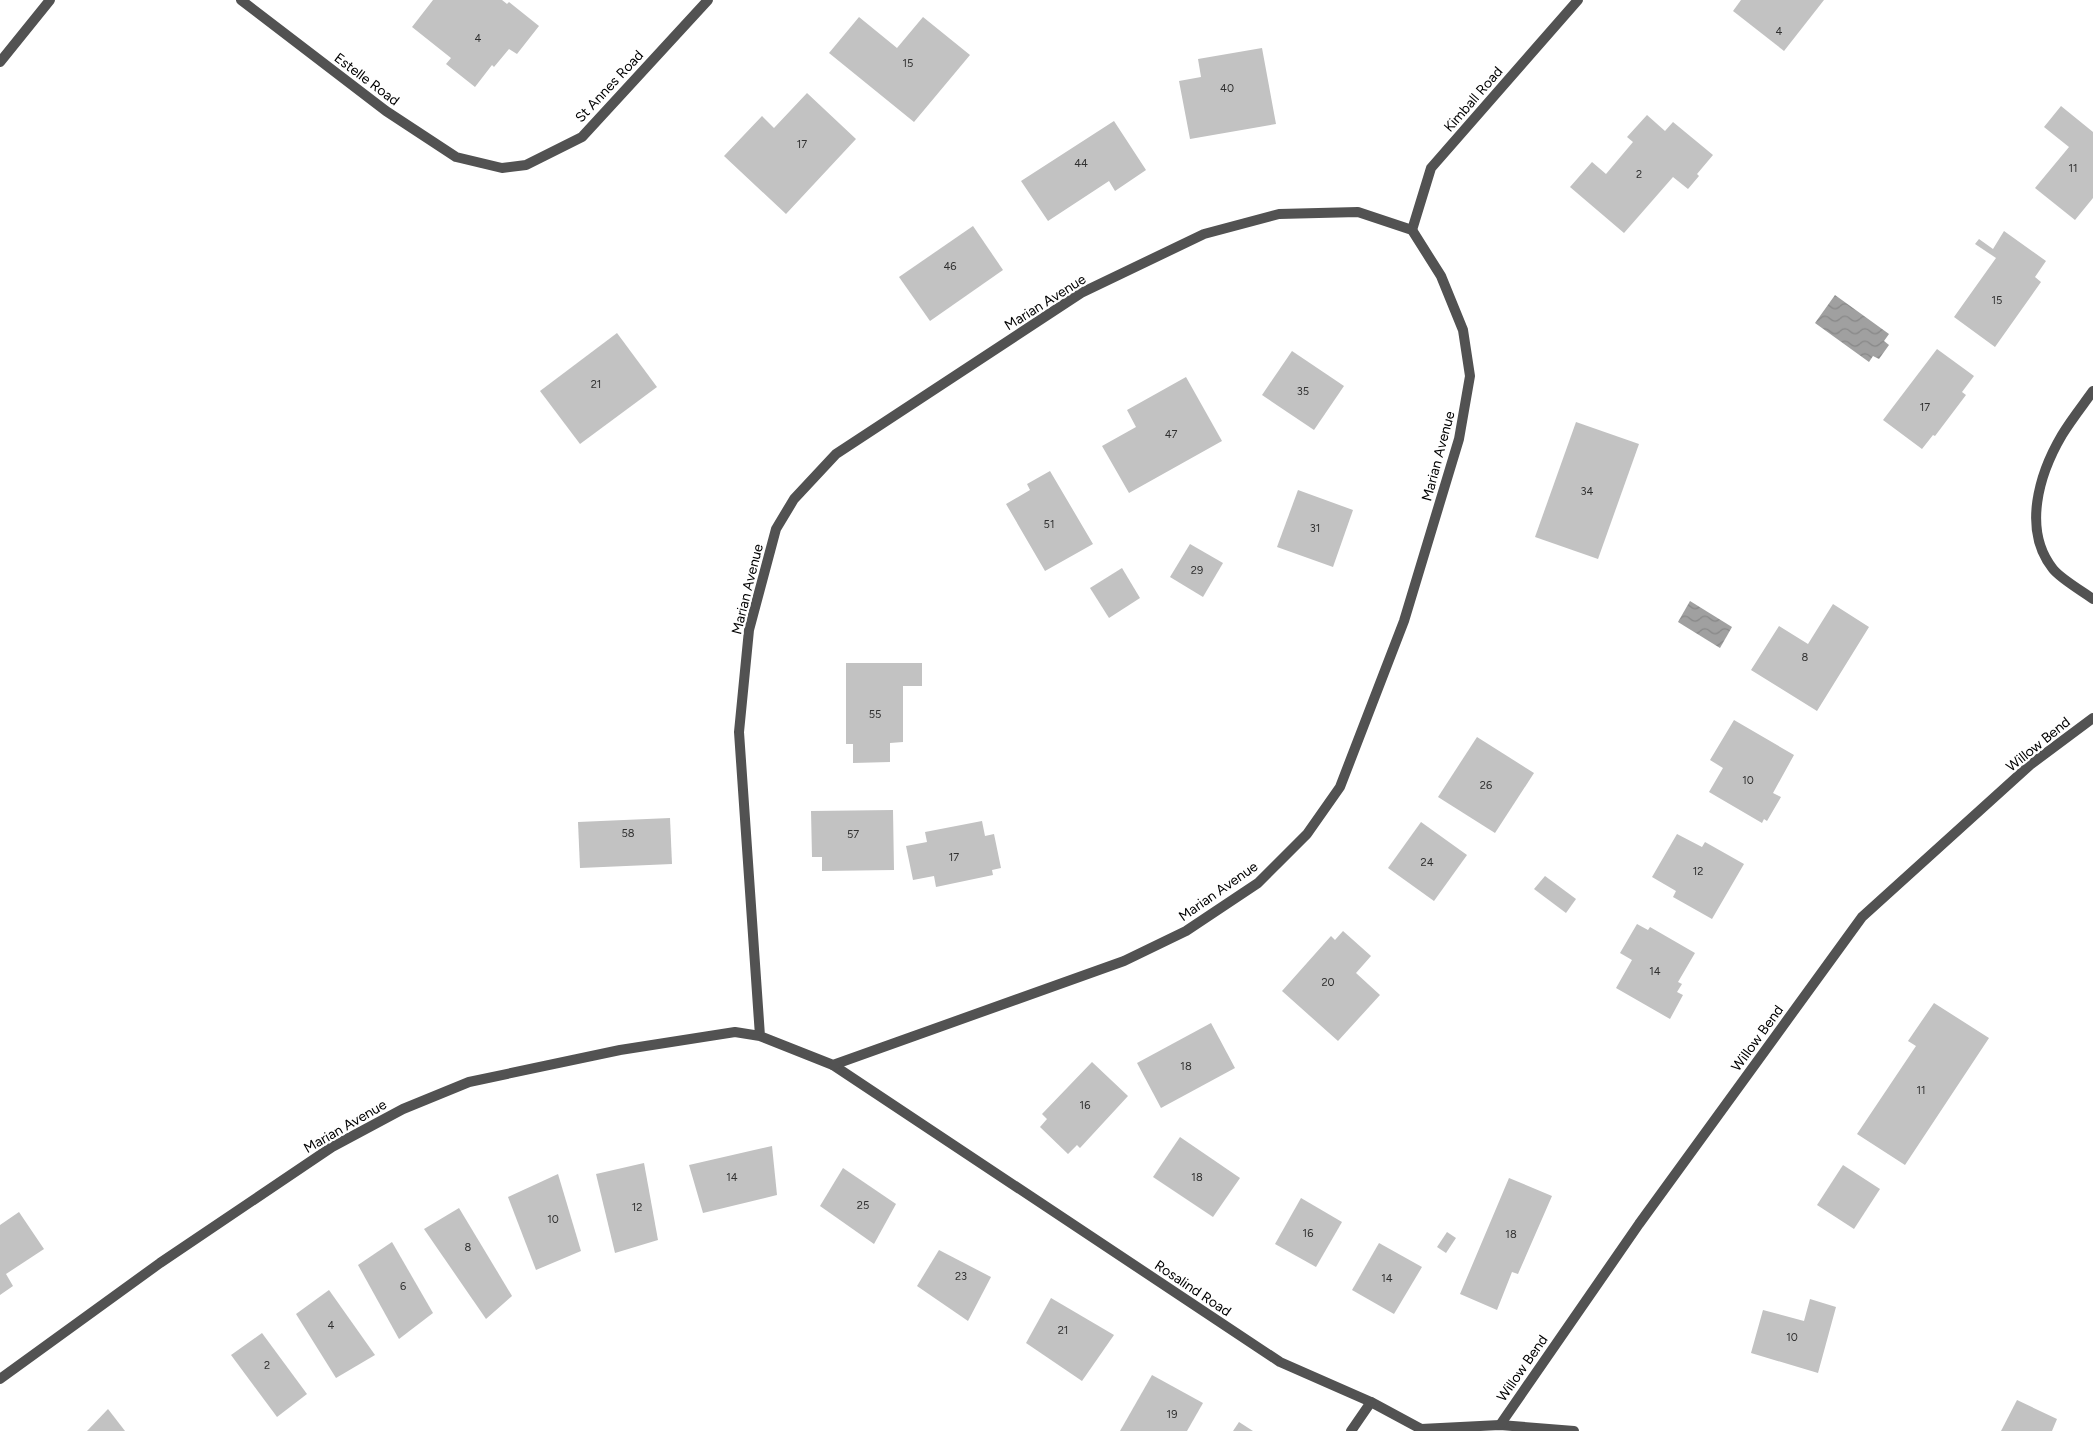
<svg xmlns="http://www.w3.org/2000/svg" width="2093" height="1431" font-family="Figtree,sans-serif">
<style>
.water{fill:url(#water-waves)}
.building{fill:#c2c2c2}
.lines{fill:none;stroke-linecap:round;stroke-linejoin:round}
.street{stroke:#525252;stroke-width:10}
.labels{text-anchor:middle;stroke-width:4.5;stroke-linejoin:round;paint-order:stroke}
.number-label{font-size:11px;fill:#303030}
.street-label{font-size:14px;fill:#000;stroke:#fff}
</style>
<defs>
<pattern id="water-waves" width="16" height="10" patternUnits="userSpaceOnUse" patternTransform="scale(1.25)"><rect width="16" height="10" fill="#a0a0a0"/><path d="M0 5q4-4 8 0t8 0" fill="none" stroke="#888"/></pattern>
</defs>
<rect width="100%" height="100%" fill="#fff"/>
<g class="water">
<path d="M1835 295 1889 334 1884 341 1889 345 1879 359 1873 356 1869 362 1815 323Z"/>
<path d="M1690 601 1732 627 1720 648 1678 622Z"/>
</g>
<g class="building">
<path d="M433 0H502L507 4 509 2 539 26 517 54 509 49 494 67 492 65 475 87 446 64 451 58 412 27Z"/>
<path d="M1741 0H1824L1784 51 1733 11Z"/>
<path d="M859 17 897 48 923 17 970 55 914 122 829 53Z"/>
<path d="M1262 48 1276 124 1190 139 1179 81 1201 77 1198 59Z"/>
<path d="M807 93 856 139 786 214 724 156 762 116 774 128Z"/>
<path d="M2061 106 2093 132V198L2075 220 2035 188 2069 147 2044 127Z"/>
<path d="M1647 115 1665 131 1673 122 1713 155 1697 174 1699 176 1688 189 1673 177 1624 233 1570 187 1592 162 1606 174 1633 142 1627 137Z"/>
<path d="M1114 121 1146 170 1115 191 1109 181 1048 221 1021 181Z"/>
<path d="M973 226 1003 270 930 321 899 277Z"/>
<path d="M2004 231 2046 261 2035 277 2041 282 1995 347 1954 317 1996 258 1975 244 1979 239 1993 249Z"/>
<path d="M617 333 657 387 580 444 540 391Z"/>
<path d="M1937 349 1974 376 1962 392 1966 395 1935 436 1933 435 1922 449 1883 420Z"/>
<path d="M1292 351 1344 386 1314 430 1262 395Z"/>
<path d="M1186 377 1222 441 1129 493 1102 446 1136 427 1127 410Z"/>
<path d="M1576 422 1639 444 1598 559 1535 537Z"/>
<path d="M1050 471 1093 544 1045 571 1006 504 1030 490 1027 484Z"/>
<path d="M1298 490 1353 510 1333 567 1277 547Z"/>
<path d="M1190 544 1223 563 1203 597 1170 577Z"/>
<path d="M1122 568 1140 598 1109 618 1090 588Z"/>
<path d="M1833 604 1869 627 1817 711 1751 670 1779 626 1808 644Z"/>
<path d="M846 663H922V686H903V742L890 743V762L853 763V744H846Z"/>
<path d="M1734 720 1794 755 1773 793 1781 797 1767 821 1764 819 1762 823 1709 792 1723 768 1710 760Z"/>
<path d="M1477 737 1534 773 1495 833 1438 797Z"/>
<path d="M893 810 894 870 822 871V857H812L811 811Z"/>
<path d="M670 818 672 864 580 868 578 822Z"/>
<path d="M982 821 985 836 994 834 1001 868 992 870 993 875 936 887 934 876 913 880 906 846 927 842 925 832Z"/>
<path d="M1421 822 1467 855 1434 901 1388 868Z"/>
<path d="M1677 834 1702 847 1705 842 1744 864 1712 919 1673 897 1676 891 1652 877Z"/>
<path d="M1545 876 1576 899 1566 913 1534 889Z"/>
<path d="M1637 924 1648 930 1650 927 1695 953 1678 982 1682 984 1677 992 1683 995 1670 1019 1616 988 1632 960 1620 953Z"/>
<path d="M1343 931 1371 956 1356 973 1380 995 1338 1041 1282 991 1331 936 1335 940Z"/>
<path d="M1934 1003 1989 1038 1905 1165 1857 1134 1916 1046 1908 1041Z"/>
<path d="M1211 1023 1235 1068 1161 1108 1137 1063Z"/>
<path d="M1092 1062 1128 1096 1080 1148 1077 1145 1068 1154 1040 1127 1047 1119 1042 1114Z"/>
<path d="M1180 1137 1240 1178 1213 1217 1153 1177Z"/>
<path d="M772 1146 777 1195 703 1213 689 1165Z"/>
<path d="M644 1163 658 1240 615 1253 596 1174Z"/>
<path d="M1843 1165 1880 1189 1854 1229 1817 1205Z"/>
<path d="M843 1168 896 1204 874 1244 820 1206Z"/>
<path d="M558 1174 581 1251 536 1270 508 1197Z"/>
<path d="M1509 1178 1552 1196 1518 1274 1512 1272 1497 1310 1460 1294Z"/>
<path d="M1301 1198 1342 1222 1316 1267 1275 1244Z"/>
<path d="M459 1208 512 1296 486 1319 424 1229Z"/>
<path d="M19 1212 44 1249 6 1274 13 1286 0 1295V1225Z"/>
<path d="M1447 1232 1456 1238 1446 1253 1437 1247Z"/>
<path d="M392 1242 433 1313 399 1339 358 1265Z"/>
<path d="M1379 1243 1422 1267 1394 1314 1352 1290Z"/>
<path d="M939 1250 991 1277 968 1321 917 1286Z"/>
<path d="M329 1290 375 1355 336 1378 296 1314Z"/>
<path d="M1051 1298 1114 1335 1082 1381 1026 1343Z"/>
<path d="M1810 1299 1836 1307 1818 1373 1751 1353 1763 1310 1804 1321Z"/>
<path d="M262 1333 307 1394 277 1417 231 1355Z"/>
<path d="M1152 1375 1203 1403 1187 1431H1120Z"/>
<path d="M2017 1400 2057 1419 2052 1431H2001Z"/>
<path d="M108 1409 125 1431H87Z"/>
<path d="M1239 1422 1253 1431H1233Z"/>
</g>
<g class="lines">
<g class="street">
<path d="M241 0 386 111 456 157 502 168 526 165 582 137 708 0"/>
<path d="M0 62 50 0"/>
<path d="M1412 230 1431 168 1578 0"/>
<path d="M2093 391C2083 405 2071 420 2062 435 2039 474 2022 530 2053 569 2061 579 2082 591 2093 599"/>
<path d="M833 1065 1280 1362 1371 1402 1421 1429 1500 1425 1574 1431"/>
<path d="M0 1379 160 1263 332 1147 403 1109 469 1082 620 1050 735 1032 760 1036 833 1065 1124 961 1186 931 1258 883 1307 834 1340 787 1404 621 1459 439 1470 376 1463 330 1441 276 1412 230 1358 212 1279 214 1204 234 1081 293 836 454 794 499 776 529 749 630 739 732 760 1036"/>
<path d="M1500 1425 1639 1224 1862 917 2030 765 2093 718"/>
<path d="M1351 1431 1371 1402"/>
</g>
</g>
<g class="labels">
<g class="number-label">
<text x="1779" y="35">4</text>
<text x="478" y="42">4</text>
<text x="908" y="67">15</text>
<text x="1227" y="92">40</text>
<text x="802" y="148">17</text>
<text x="1081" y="167">44</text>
<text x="2073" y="172">11</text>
<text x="1639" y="178">2</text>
<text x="950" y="270">46</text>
<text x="1997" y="304">15</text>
<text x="596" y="388">21</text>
<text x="1303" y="395">35</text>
<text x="1925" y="411">17</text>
<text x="1171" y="438">47</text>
<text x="1587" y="495">34</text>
<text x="1049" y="528">51</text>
<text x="1315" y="532">31</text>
<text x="1197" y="574">29</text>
<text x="1805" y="661">8</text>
<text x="875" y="718">55</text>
<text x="1748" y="784">10</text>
<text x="1486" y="789">26</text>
<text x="628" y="837">58</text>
<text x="853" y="838">57</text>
<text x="954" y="861">17</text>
<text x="1427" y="866">24</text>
<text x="1698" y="875">12</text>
<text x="1655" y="975">14</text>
<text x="1328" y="986">20</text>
<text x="1186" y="1070">18</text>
<text x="1921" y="1094">11</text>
<text x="1085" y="1109">16</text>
<text x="732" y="1181">14</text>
<text x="1197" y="1181">18</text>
<text x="863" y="1209">25</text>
<text x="637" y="1211">12</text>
<text x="553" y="1223">10</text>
<text x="1308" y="1237">16</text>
<text x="1511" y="1238">18</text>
<text x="468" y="1251">8</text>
<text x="961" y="1280">23</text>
<text x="1387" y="1282">14</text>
<text x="403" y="1290">6</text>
<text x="331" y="1329">4</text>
<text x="1063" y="1334">21</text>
<text x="1792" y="1341">10</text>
<text x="267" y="1369">2</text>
<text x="1172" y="1418">19</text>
</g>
<g class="street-label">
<text transform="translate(367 79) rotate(37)" y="5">Estelle Road</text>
<text transform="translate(609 86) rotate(-47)" y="5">St Annes Road</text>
<text transform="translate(1473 99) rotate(-49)" y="5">Kimball Road</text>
<text transform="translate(1045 302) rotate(-32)" y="5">Marian Avenue</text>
<text transform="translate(1438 456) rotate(-75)" y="5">Marian Avenue</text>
<text transform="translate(747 589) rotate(-76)" y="5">Marian Avenue</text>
<text transform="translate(2038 744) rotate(-39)" y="5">Willow Bend</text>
<text transform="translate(1218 891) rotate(-35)" y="5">Marian Avenue</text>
<text transform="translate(1757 1038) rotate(-54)" y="5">Willow Bend</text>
<text transform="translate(345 1126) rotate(-30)" y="5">Marian Avenue</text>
<text transform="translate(1193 1288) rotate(34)" y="5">Rosalind Road</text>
<text transform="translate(1522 1368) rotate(-55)" y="5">Willow Bend</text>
</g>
</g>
</svg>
